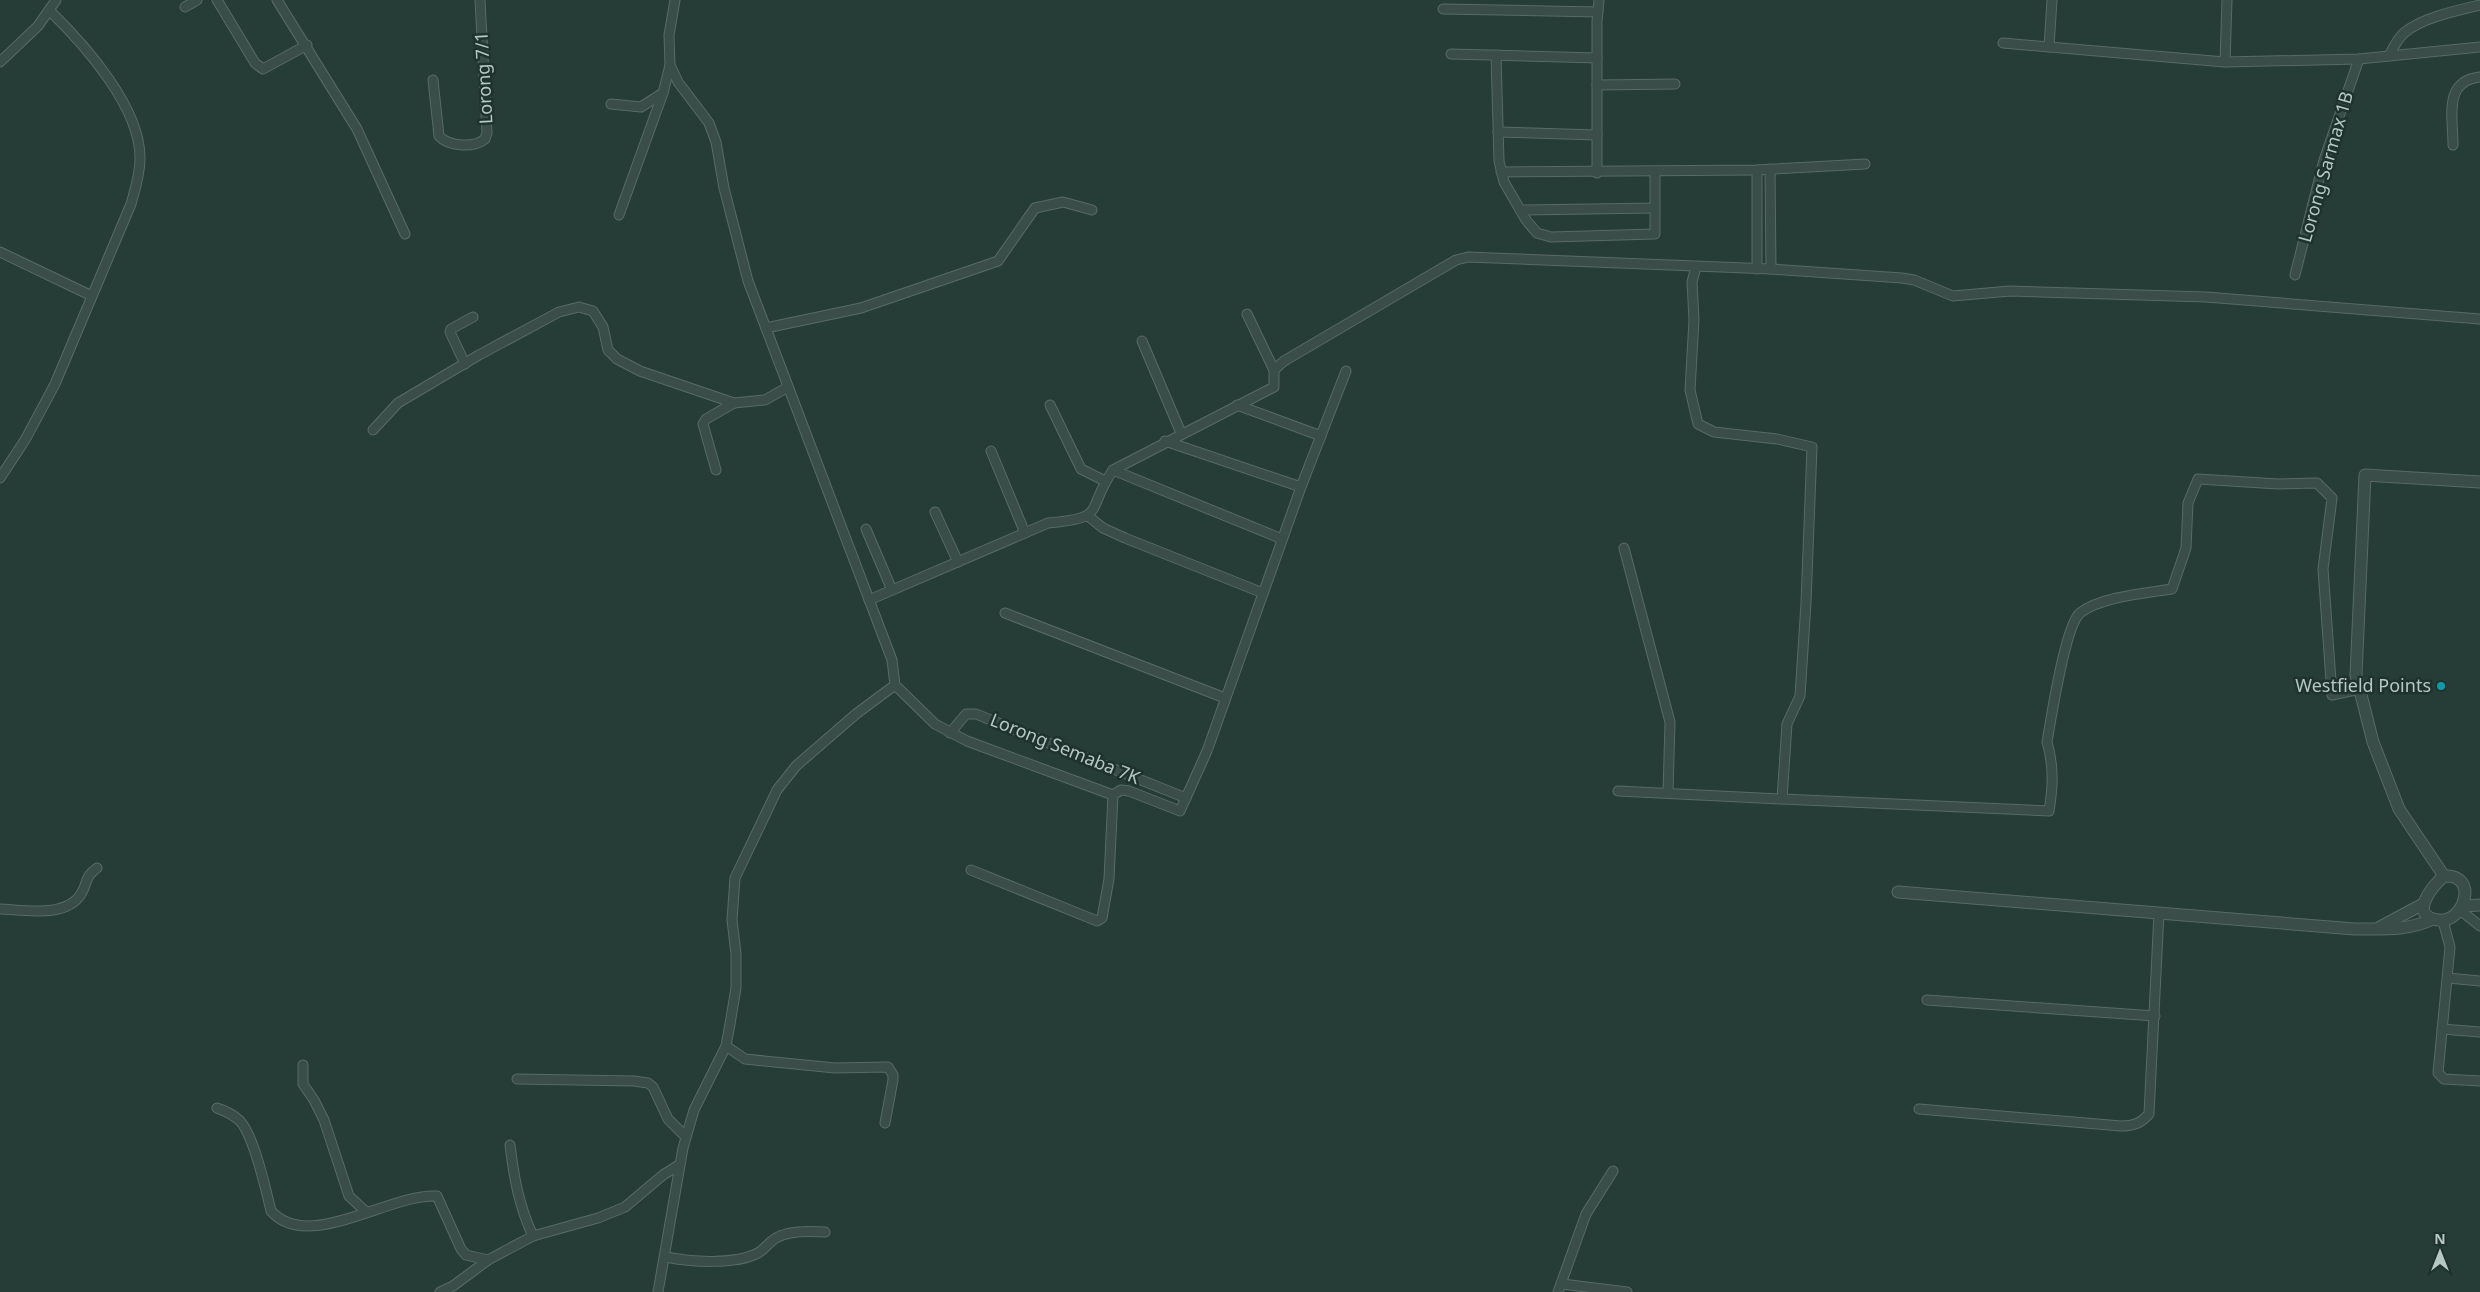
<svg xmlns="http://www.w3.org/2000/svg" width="2480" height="1292" font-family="'Noto Sans',sans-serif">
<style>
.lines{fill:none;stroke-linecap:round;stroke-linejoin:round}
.minor-casing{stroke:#586b66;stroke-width:11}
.tertiary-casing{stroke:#586b66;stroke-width:13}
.minor{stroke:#3a4d48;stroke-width:9}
.tertiary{stroke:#3a4d48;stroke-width:11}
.culture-dot{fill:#0f9aa8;stroke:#1f322d;stroke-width:2}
.labels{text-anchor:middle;stroke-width:5;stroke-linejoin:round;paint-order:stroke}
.street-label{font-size:18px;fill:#b6c8c4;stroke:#1f322d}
.poi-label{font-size:18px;fill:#b6c8c4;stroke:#1f322d;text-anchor:end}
</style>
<rect width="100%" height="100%" fill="#263c37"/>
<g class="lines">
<g class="minor-casing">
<g id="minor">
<path d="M217 0 255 63 263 69 307 45"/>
<path d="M277 0 357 129 405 234"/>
<path d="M675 0 669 35 670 65 678 82 709 123 716 142 724 188 748 281 892 660 895 685 935 724 967 741 1113 795"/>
<path d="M185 7 197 0"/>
<path d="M1443 9 1598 12"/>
<path d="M2003 43 2225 62 2359 59 2480 47"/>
<path d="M2049 47 2052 0"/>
<path d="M1451 54 1597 58"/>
<path d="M1496 55 1499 161 1504 182 1526 220 1537 233 1551 237 1655 234V171"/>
<path d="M2389 56C2393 48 2397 39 2404 33 2421 18 2458 10 2480 5"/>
<path d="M0 62 38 26 56 0"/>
<path d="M2225 62 2227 0"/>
<path d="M433 80 439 136C449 147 474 148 485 139L487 133 480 0"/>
<path d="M1597 85 1675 84"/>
<path d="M611 104 641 107 663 93"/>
<path d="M1498 132 1597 135"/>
<path d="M2453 145C2453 117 2443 81 2480 77"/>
<path d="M1770 169 1771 269"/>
<path d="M1757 170V269"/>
<path d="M1501 172 1757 170 1865 164"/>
<path d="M1597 173V22L1599 0"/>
<path d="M1520 210 1655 208"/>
<path d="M619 215 663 93 670 65"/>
<path d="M0 252 92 296"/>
<path d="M2295 275 2324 160 2359 59"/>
<path d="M1247 314 1274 370"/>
<path d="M766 328 861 308 998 261 1035 208 1063 202 1092 210"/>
<path d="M1142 341 1181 433"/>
<path d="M465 364 450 332 451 329 473 317"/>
<path d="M1050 405 1081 469 1105 481"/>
<path d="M1237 405 1321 436"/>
<path d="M373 430 398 403 479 355 559 312 579 307 593 311 603 327 608 350 617 359 640 371 734 403"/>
<path d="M991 451 1025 533"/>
<path d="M716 470 703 424 706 419 734 403 765 400 788 387"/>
<path d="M1113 470 1282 539"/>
<path d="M0 478 25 440 55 384 131 204C135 189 140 175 140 159 141 108 85 45 50 11"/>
<path d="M1301 487 1346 371"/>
<path d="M935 512 958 562"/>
<path d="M1088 516 1103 528 1125 538 1263 593"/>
<path d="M866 529 892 590"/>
<path d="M1624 548 1670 722 1668 793"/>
<path d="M869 600 1048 523C1108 518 1085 511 1113 470L1274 387V370L1284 361 1456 260 1468 257 1771 269 1902 278 1914 280 1953 296 2010 291 2206 297 2480 319"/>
<path d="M1005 613 1225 698"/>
<path d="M950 733 966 714H976L1186 798"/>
<path d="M1618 791 1782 799 1787 724 1800 696 1806 603 1812 447 1777 439 1714 432 1698 424 1690 390 1694 320 1692 282 1696 267"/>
<path d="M1113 795 1121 790 1129 791 1180 811 1207 751 1301 487 1165 441"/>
<path d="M1782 799 2049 811C2053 787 2054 766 2047 742 2051 719 2065 626 2080 613 2100 597 2146 593 2172 589L2186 548 2188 503 2198 479 2278 484 2317 483 2332 498 2323 569 2332 695 2360 689"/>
<path d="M971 870 1097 921 1102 918 1109 879 1113 795"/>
<path d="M0 909C25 910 66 918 81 894 89 881 83 879 97 868"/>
<path d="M2460 910 2480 926"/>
<path d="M2443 921 2450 947 2438 1073 2444 1079 2480 1081"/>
<path d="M2448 978 2480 981"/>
<path d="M1927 1000 2155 1016"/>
<path d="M2442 1029 2480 1032"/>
<path d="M726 1046 745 1059 835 1068 888 1067 893 1075V1080L885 1123"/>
<path d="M303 1065V1084L314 1100 324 1120 349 1196 365 1211"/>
<path d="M517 1079 634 1081 648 1083 653 1087 668 1119 686 1137"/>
<path d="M217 1108C225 1111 233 1114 240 1121 254 1136 266 1190 271 1211 308 1253 390 1193 437 1196L461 1249 466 1255 488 1260"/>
<path d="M1919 1109 2121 1126C2134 1126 2141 1123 2149 1114L2159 913"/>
<path d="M510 1145C514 1178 519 1206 533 1236"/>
<path d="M666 1257C690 1262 735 1265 758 1253 765 1249 769 1242 776 1238 789 1230 811 1231 825 1232"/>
<path d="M1562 1284 1627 1292"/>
<path d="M440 1292 453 1286 488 1260 533 1236 598 1218 625 1207 663 1175 679 1165"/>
<path d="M658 1292 683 1148 694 1110 726 1046 730 1024 736 988V954L732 920 735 878 777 790 796 766 856 714 895 685"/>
<path d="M1558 1292 1586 1214 1613 1171"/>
</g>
</g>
<g class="tertiary-casing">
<g id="tertiary">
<path d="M2444 876 2399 809 2373 742 2356 675 2365 475 2480 482"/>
<path d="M2444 876C2480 874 2464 924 2438 920 2408 916 2432 886 2444 876Z"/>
<path d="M1898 892 2355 929C2382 929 2408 931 2433 919"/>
<path d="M2463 906 2480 905"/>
<path d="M2380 927 2423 904"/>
</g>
</g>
<use href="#minor" class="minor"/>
<use href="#tertiary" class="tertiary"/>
</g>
<circle class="culture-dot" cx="2441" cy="686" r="5"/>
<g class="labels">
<g class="street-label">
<text transform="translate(484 78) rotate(-93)" y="6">Lorong 7/1</text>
<text transform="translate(2326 167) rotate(-74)" y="6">Lorong Sarmax 1B</text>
<text transform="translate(1065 749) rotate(22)" y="6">Lorong Semaba 7K</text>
</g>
<g class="poi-label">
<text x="2431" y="692">Westfield Points</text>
</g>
</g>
<g transform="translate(2440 1252)" stroke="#1f322d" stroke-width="4" paint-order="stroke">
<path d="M0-4L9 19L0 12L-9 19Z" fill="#b6c8c4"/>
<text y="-8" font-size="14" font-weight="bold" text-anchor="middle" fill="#b6c8c4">N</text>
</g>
</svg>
